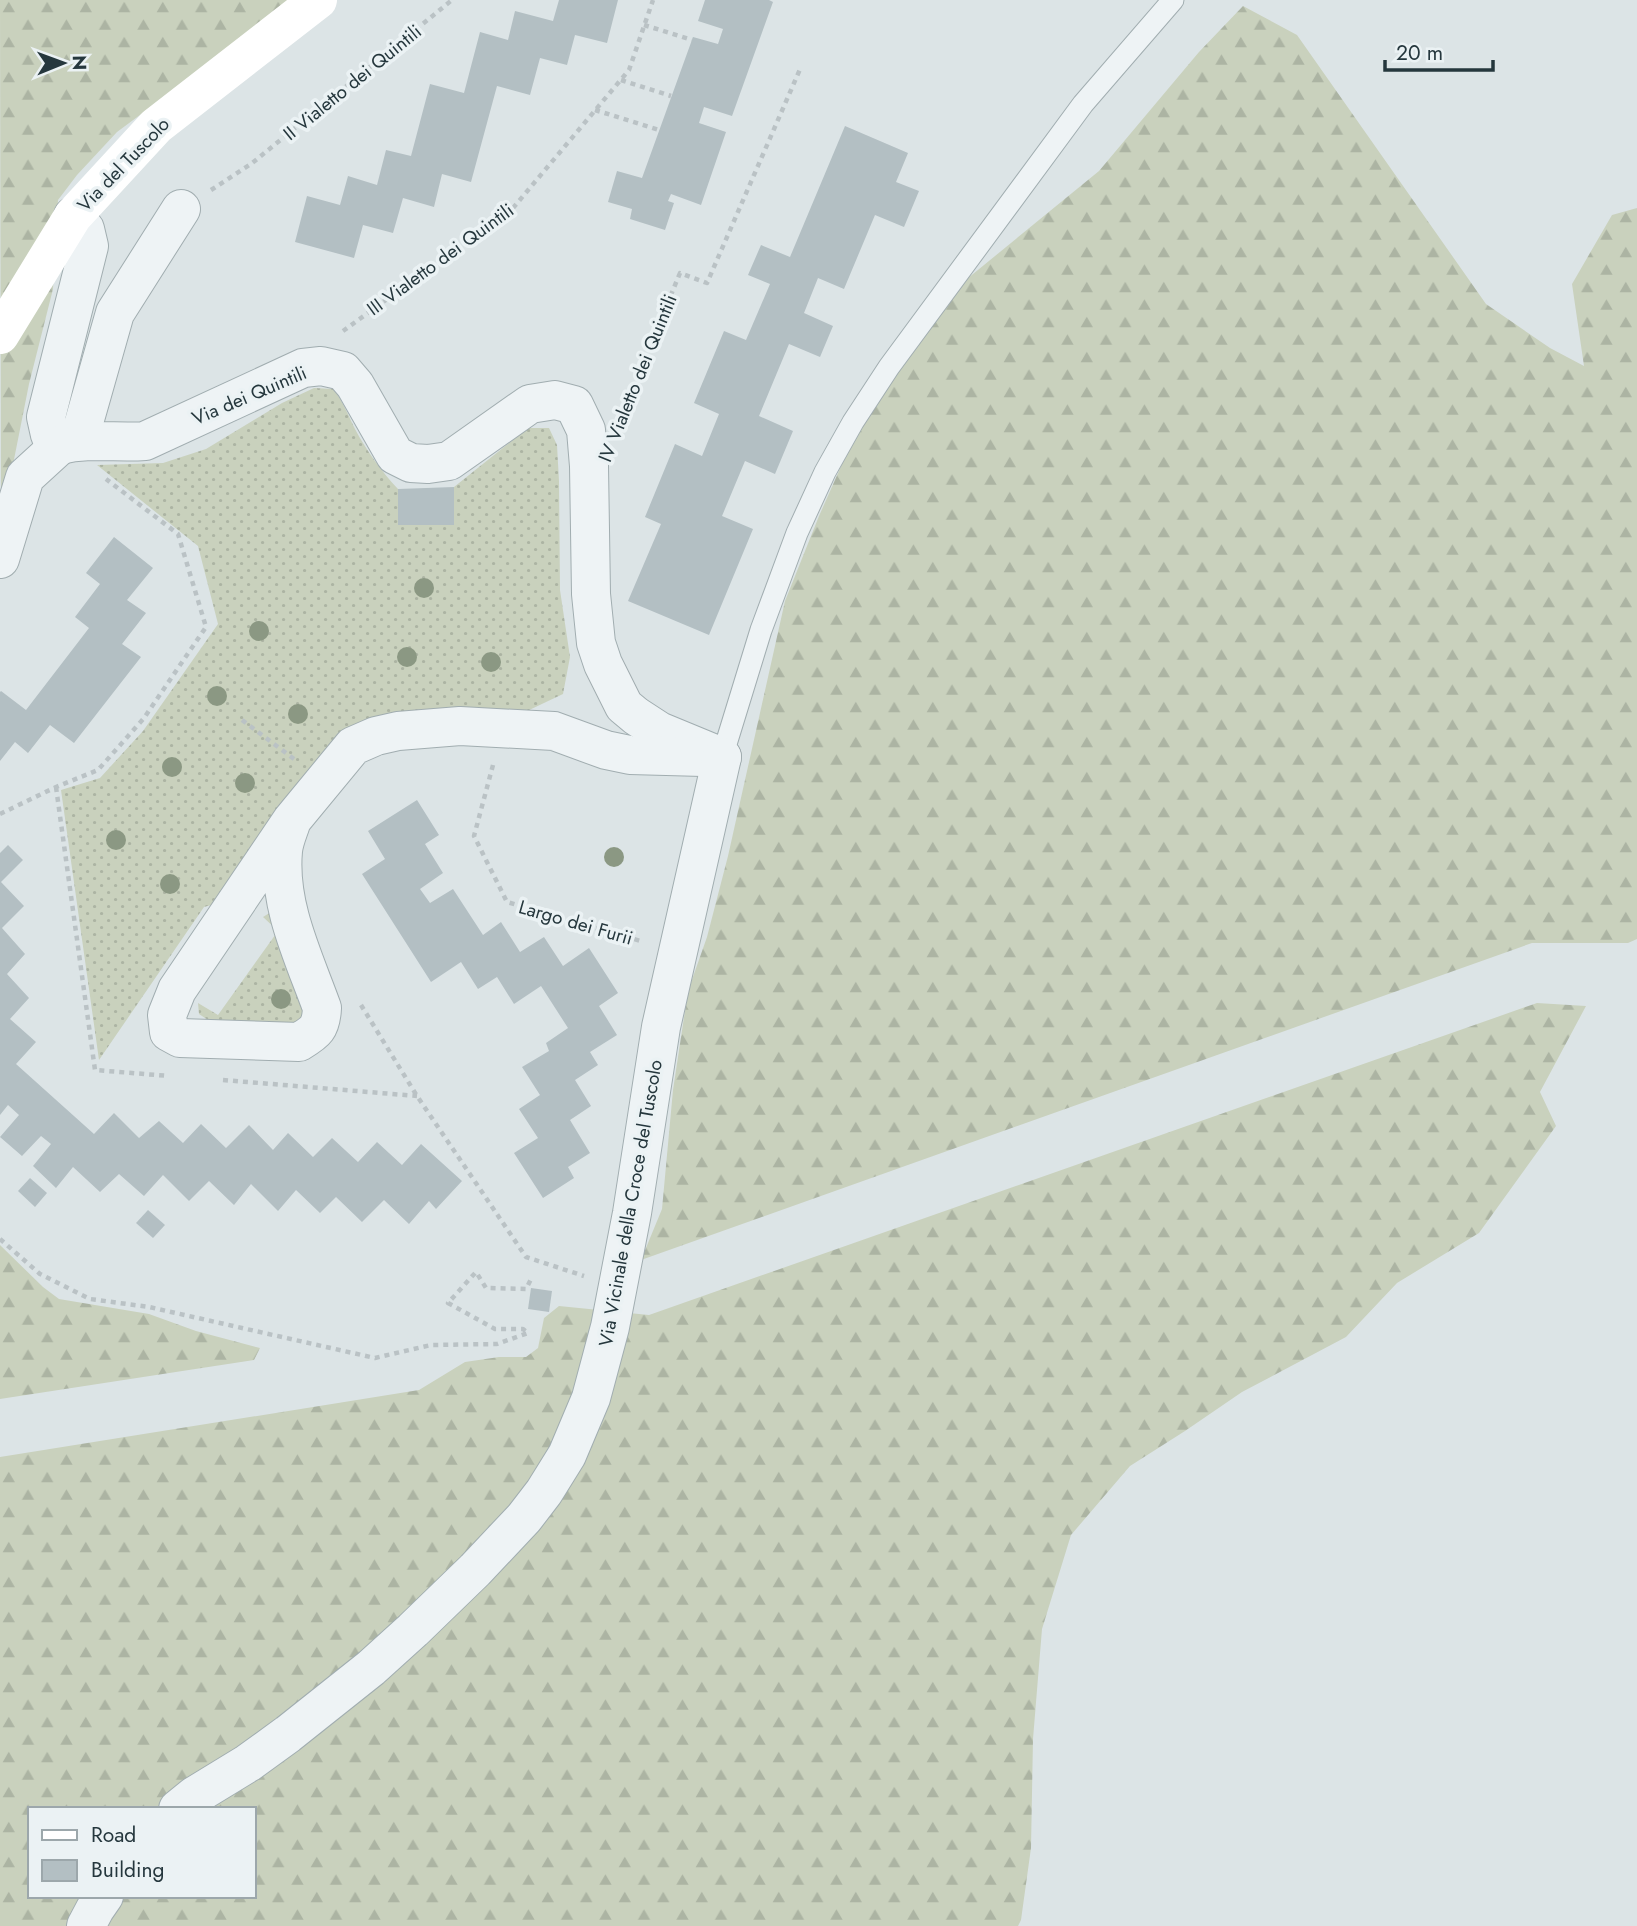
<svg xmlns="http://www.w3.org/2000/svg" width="1637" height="1926" font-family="Jost,sans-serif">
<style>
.grass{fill:url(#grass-dots)}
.forest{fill:url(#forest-firs);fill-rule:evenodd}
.building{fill:#b3bfc3}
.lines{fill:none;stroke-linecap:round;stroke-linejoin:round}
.lane-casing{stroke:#a1adb0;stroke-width:23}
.street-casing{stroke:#a1adb0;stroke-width:40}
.path{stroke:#bac2c5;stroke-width:4.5;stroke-dasharray:5 5;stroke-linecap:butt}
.lane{stroke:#eef3f5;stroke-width:21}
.street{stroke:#eef3f5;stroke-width:38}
.secondary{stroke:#fff;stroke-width:38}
.tree{fill:#8b9883}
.labels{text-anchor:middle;stroke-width:7;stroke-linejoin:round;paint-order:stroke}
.street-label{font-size:19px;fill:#25373d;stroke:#ebf2f4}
</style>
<defs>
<pattern id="grass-dots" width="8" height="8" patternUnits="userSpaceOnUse" patternTransform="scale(1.75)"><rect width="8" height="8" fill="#c9d1bd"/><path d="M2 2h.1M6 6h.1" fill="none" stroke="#acb4a3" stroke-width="1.8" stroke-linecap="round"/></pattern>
<pattern id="forest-firs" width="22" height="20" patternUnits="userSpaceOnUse" patternTransform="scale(1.75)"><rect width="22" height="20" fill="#c9d1bd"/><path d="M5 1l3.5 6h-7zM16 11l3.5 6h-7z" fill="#acb4a3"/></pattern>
</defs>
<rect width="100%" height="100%" fill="#dce4e6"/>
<g class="grass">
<path d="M314 388 333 389C343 401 348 415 355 429 366 450 382 472 398 489V525H454V487L528 428H549L557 445 559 481 560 590 570 657 563 694 525 712 376 725 226 901 204 907 99 1060 61 790 100 778 143 731 218 624 198 546 97 465 163 463 206 449 282 403Z"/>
<path d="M271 912 311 1005 305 1024 211 1022 199 1014 198 1003 218 1015 278 931 263 917Z"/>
</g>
<g class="forest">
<path d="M0 0H295L117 132 77 175 58 200 53 289 29 384 1 525Z"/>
<path d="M1243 6 1297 35 1486 304 1550 348 1584 366 1572 284 1612 215 1637 208V939L1628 943H1532L641 1260 662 1209 673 1090 688 991 707 937 728 856 785 601 819 516 854 437 900 368 962 283 1099 171 1199 52Z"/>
<path d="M1537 1003 1586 1006 1540 1092 1556 1126 1479 1233 1397 1283 1346 1337 1242 1392 1185 1431 1130 1466 1071 1535 1042 1629 1033 1739 1031 1848 1021 1920 1018 1926H0V1457L419 1390 465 1362 499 1357H526L538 1348 544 1318 559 1306 649 1315ZM30 1809H254V1896H30Z"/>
<path d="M0 1245 43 1287 59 1299 149 1314 196 1331 260 1348 254 1360 0 1399Z"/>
</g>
<g class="building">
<path d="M559 0H618L607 43 575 35 567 65 540 58 530 95 497 86 471 182 442 174 434 207 403 198 393 233 363 225 354 258 295 242 307 196 340 205 348 176 377 185 386 150 411 156 430 84 464 93 480 32 508 40 515 11 553 21Z"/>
<path d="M705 0H769L773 2 732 116 704 107 699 123 726 132 701 205 671 194 668 201 674 203 665 230 630 219 632 209 608 202 617 171 642 178 693 37 718 44 723 29 698 21Z"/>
<path d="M845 126 908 153 896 182 919 191 904 227 875 215 844 289 818 278 804 313 833 326 820 357 789 344 759 416 793 431 775 474 745 461 722 516 753 529 709 635 628 601 661 524 645 517 675 444 702 456 719 414 694 403 724 331 746 340 770 284 748 275 761 245 790 257Z"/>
<path d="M454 487V525H398V489Z"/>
<path d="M114 537 153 568 127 600 146 613 122 644 141 657 74 743 50 725 28 753 15 742 0 761V692L1 691 26 710 89 628 75 617 100 584 86 573Z"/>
<path d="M417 800 439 835 425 844 443 873 420 889 430 903 453 889 483 935 501 922 520 952 544 937 563 966 589 948 618 993 599 1006 617 1035 590 1052 598 1065 575 1080 591 1106 570 1120 590 1153 568 1167 574 1178 543 1198 514 1153 538 1138 519 1109 540 1095 522 1067 549 1051 546 1043 568 1028 541 986 514 1004 497 977 478 989 461 962 431 982 362 874 385 859 368 831Z"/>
<path d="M8 845 23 860 1 882 24 906 2 928 25 954 7 974 29 998 10 1019 36 1042 16 1064 94 1134 114 1113 139 1138 159 1121 183 1143 201 1124 226 1148 249 1125 273 1150 288 1133 313 1157 332 1138 358 1162 377 1142 402 1165 421 1144 462 1181 436 1209 429 1201 409 1224 384 1200 362 1222 336 1197 320 1213 296 1190 278 1211 251 1184 234 1205 209 1181 189 1201 163 1175 144 1196 119 1174 100 1192 73 1167 56 1188 33 1166 51 1144 41 1136 22 1156 0 1137 19 1115 8 1105 0 1115V853Z"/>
<path d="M30 1178 47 1193 35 1207 18 1191Z"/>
<path d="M148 1210 165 1225 153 1238 136 1223Z"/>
<path d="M531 1288 552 1291 549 1312 528 1309Z"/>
</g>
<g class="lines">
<g class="lane-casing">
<path id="lane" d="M722 757 761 630 797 533 825 472 853 422 889 367 1083 104 1173 0"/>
</g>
<g class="street-casing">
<g id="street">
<path d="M73 216 85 229 89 246 46 417 50 435 60 445C89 438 116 443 145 441L303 368 321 366 343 371 355 385 395 455 411 463 428 464 449 461 530 404 555 400 574 405 586 430 589 466 591 594 596 643 603 664 624 706 636 716 659 731 722 757"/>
<path d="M79 440 115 313 181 209"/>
<path d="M0 559 25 477 60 445"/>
<path d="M292 820C289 830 284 840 283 851 278 906 304 958 322 1008 321 1028 316 1032 299 1042L180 1038 169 1032 167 1015 177 990 292 820 353 746 376 736 398 731 460 726 554 731 606 750 630 755 703 757"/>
<path d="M178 1809 194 1796 248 1763 288 1734 371 1668 413 1630 475 1570 524 1518 544 1492 567 1455 591 1398 610 1327 632 1213 661 1027 722 757"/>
<path d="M86 1926 95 1909 104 1896"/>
</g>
</g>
<g class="path">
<path d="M644 25 692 40"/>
<path d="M621 80 671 96"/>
<path d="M595 110 659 130"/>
<path d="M211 190 251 164 452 0"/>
<path d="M343 331 459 247 508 214 629 70 653 0"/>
<path d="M621 416 680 273 707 283 801 67"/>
<path d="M242 720 294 759"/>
<path d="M493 765 474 836 507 902 644 942"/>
<path d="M56 787 95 1070 169 1076"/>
<path d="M0 814 56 787 98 770 144 718 206 627 178 534 106 479"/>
<path d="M361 1005 417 1096 526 1257 584 1276"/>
<path d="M223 1080 417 1096"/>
<path d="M0 1239 40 1274 90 1299 149 1307 375 1358 431 1345 497 1344 528 1333 523 1329H495L448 1303 476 1272 486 1288 526 1289 532 1277"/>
</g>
<use href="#lane" class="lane"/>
<use href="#street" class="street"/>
<path class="secondary" d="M0 335 73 216 156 126 318 0"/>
</g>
<g class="tree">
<circle cx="424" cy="588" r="10"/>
<circle cx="259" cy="631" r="10"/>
<circle cx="407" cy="657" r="10"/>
<circle cx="491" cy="662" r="10"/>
<circle cx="217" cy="696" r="10"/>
<circle cx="298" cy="714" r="10"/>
<circle cx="172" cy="767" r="10"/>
<circle cx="245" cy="783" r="10"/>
<circle cx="116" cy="840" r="10"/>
<circle cx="614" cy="857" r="10"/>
<circle cx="170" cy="884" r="10"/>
<circle cx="281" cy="999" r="10"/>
</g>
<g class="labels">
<g class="street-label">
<text transform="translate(352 82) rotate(-39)" y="7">II Vialetto dei Quintili</text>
<text transform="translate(123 164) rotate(-46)" y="7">Via del Tuscolo</text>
<text transform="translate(440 259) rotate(-36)" y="7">III Vialetto dei Quintili</text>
<text transform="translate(637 378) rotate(-68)" y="7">IV Vialetto dei Quintili</text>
<text transform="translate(249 395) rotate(-23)" y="7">Via dei Quintili</text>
<text transform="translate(576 922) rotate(16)" y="7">Largo dei Furii</text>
<text transform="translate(630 1203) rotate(-80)" y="7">Via Vicinale della Croce del Tuscolo</text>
</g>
</g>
<rect x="28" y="1807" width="228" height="91" fill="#ebf2f4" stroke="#9ca7ab" stroke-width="2"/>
<rect x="42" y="1830" width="35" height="10" fill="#ffffff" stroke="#9ca7ab" stroke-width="2"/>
<text x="91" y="1842" font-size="21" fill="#25373d">Road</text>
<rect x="42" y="1860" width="35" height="21" fill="#b3bfc3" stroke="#9ca7ab" stroke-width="2"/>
<text x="91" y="1877" font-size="21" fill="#25373d">Building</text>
<g transform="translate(63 63) rotate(89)" stroke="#ebf2f4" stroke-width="5" paint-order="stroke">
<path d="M0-5L12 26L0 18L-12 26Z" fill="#25373d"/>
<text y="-10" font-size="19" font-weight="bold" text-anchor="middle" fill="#25373d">N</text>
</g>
<path d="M1385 60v10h108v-10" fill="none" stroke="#25373d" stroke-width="3.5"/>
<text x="1396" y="60" font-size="21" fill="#25373d" stroke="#ebf2f4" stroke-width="5" paint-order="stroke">20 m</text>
</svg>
